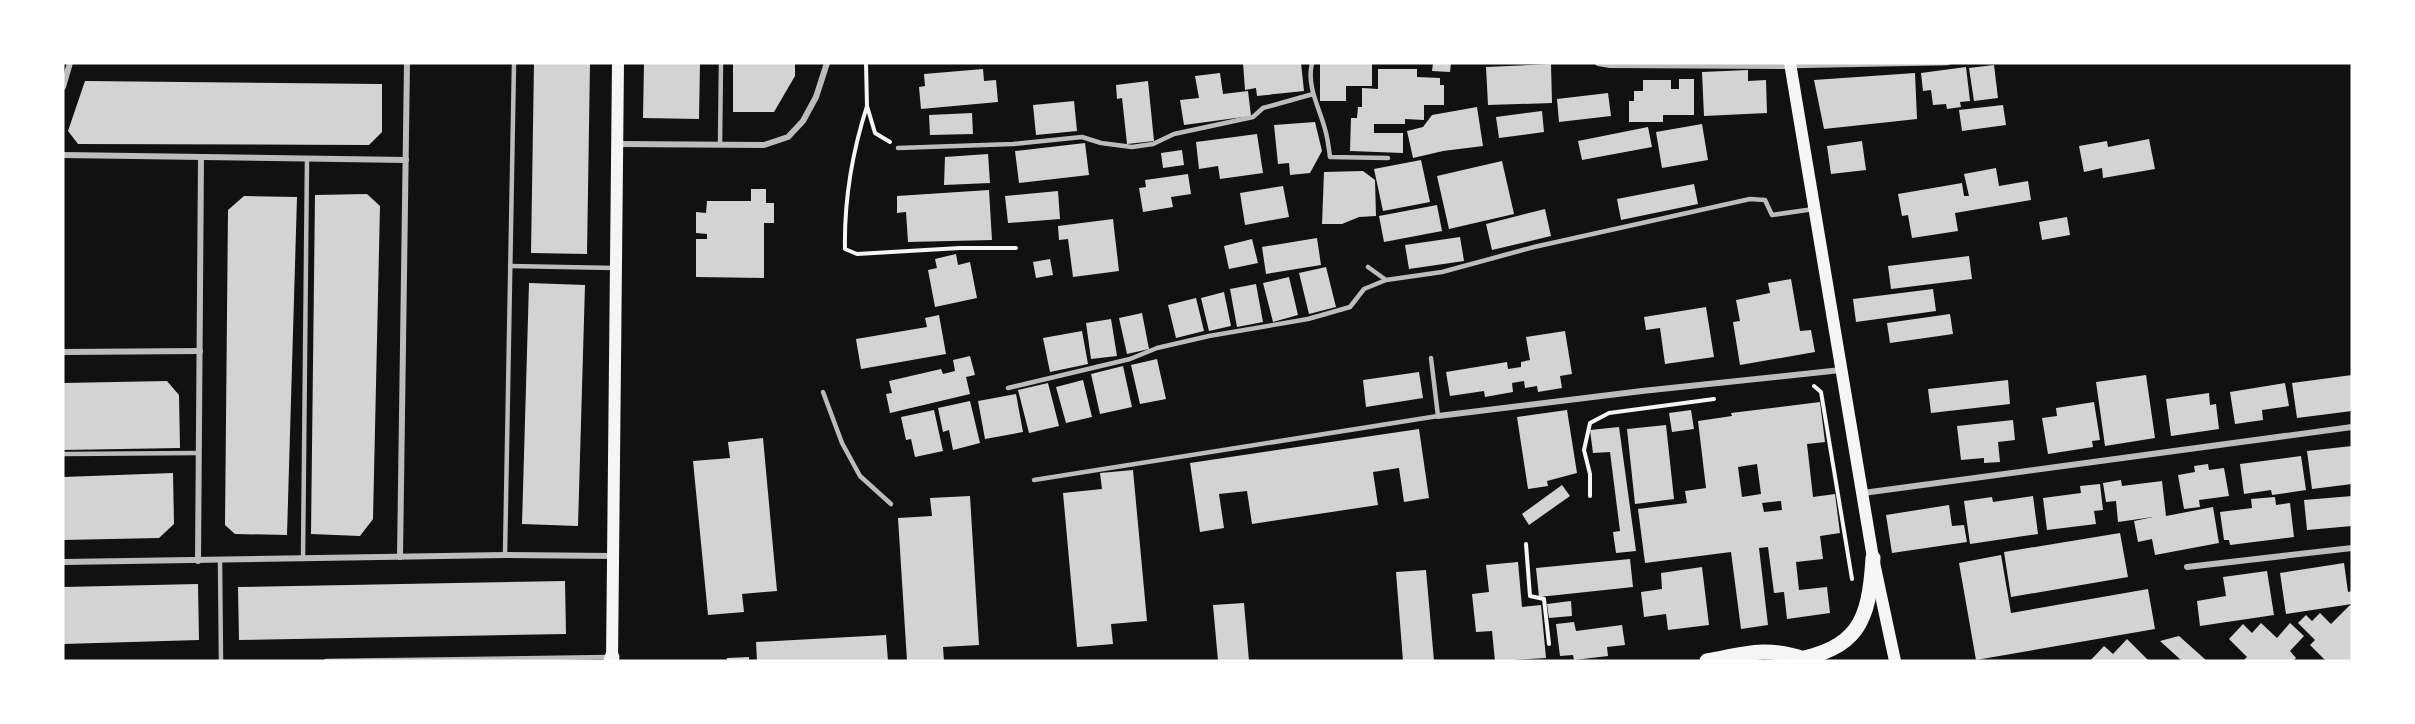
<svg xmlns="http://www.w3.org/2000/svg" width="2415" height="724" font-family="Mulish,sans-serif">
<style>
.building{fill:#d3d3d3;fill-rule:evenodd}
.lines{fill:none;stroke-linecap:round;stroke-linejoin:round}
.path{stroke:#f5f5f5;stroke-width:4}
.service{stroke:#bcbcbc;stroke-width:4.5}
.minor{stroke:#bcbcbc;stroke-width:6}
.secondary{stroke:#f5f5f5;stroke-width:12}
.primary{stroke:#f5f5f5;stroke-width:15}
</style>
<rect width="100%" height="100%" fill="#111"/>
<g class="building">
<path d="M534 63H590L587 254 531 253Z"/>
<path d="M644 63H700L699 119 643 118Z"/>
<path d="M733 63H795V76L774 112H733Z"/>
<path d="M1243 63H1301L1304 91 1257 96 1256 88 1245 90Z"/>
<path d="M1320 63H1372V86H1346V101H1320Z"/>
<path d="M1433 63H1451L1450 72 1432 71Z"/>
<path d="M1551 64 1552 103 1488 105 1486 67Z"/>
<path d="M1994 65 1998 98 1974 101 1969 68Z"/>
<path d="M1966 67 1970 101 1960 102 1961 107 1947 109 1946 104 1933 105 1931 90 1923 91 1921 73Z"/>
<path d="M983 69 984 81 996 80 998 102 921 109 919 87 925 86 924 74Z"/>
<path d="M1378 69H1417V77L1440 78V85H1444V105H1424V120L1405 119V124H1374V133H1403V153L1350 151 1351 118H1357L1358 107H1362V88L1378 89Z"/>
<path d="M1748 70V81L1766 80 1767 113 1704 116 1702 72Z"/>
<path d="M1220 73 1223 94 1248 91 1251 116 1184 125 1180 100 1199 98 1195 76Z"/>
<path d="M1915 73 1917 119 1824 129 1814 80Z"/>
<path d="M1679 79H1694V115H1663V122H1629V101H1634V91H1643V80H1671V89H1679Z"/>
<path d="M85 81 382 84V132L369 145 78 144 68 131Z"/>
<path d="M1148 81 1154 141 1127 144 1122 98 1117 99 1116 85Z"/>
<path d="M1608 93 1611 116 1559 122 1557 99Z"/>
<path d="M1074 101 1077 131 1036 135 1033 105Z"/>
<path d="M2003 105 2006 125 1962 131 1959 110Z"/>
<path d="M1477 107 1483 146 1443 151 1413 158 1407 131 1423 127 1432 115Z"/>
<path d="M1542 111 1544 132 1499 138 1496 117Z"/>
<path d="M972 113 973 134 930 135 929 115Z"/>
<path d="M1315 122 1322 151 1310 173 1290 175 1289 163 1278 164 1274 125Z"/>
<path d="M1702 124 1708 160 1662 168 1656 132Z"/>
<path d="M1648 127 1652 147 1582 160 1578 141Z"/>
<path d="M1257 134 1263 173 1220 179 1218 166 1199 169 1196 142Z"/>
<path d="M2149 139 2155 169 2103 178 2102 168 2084 172 2079 146 2107 141 2108 147Z"/>
<path d="M1862 141 1866 170 1831 174 1827 146Z"/>
<path d="M1085 143 1089 175 1019 183 1015 151Z"/>
<path d="M1182 150 1184 165 1163 168 1161 153Z"/>
<path d="M988 154 990 183 944 185 945 157Z"/>
<path d="M1421 160 1430 202 1383 211 1374 169Z"/>
<path d="M1502 161 1514 214 1449 229 1437 176Z"/>
<path d="M1996 168 1999 186 2028 181 2031 200 1955 213 1958 231 1912 238 1908 215 1902 216 1898 194 1962 183 1964 196H1969L1964 174Z"/>
<path d="M1363 171 1375 180 1376 216 1359 217 1342 224H1322L1324 172Z"/>
<path d="M1188 174 1191 194 1171 197 1173 207 1143 212 1139 188 1146 187 1145 180Z"/>
<path d="M1694 184 1698 204 1621 220 1617 199Z"/>
<path d="M1283 186 1289 217 1245 225 1240 193Z"/>
<path d="M751 189H766V203H774V223H764V278L696 277V239H707V234L696 233V212L706 213 707 201H751Z"/>
<path d="M989 190 992 240 908 242 906 212 897 213V196Z"/>
<path d="M1058 191 1060 219 1008 223 1005 196Z"/>
<path d="M367 194 380 206 373 519 360 536 311 534 315 195Z"/>
<path d="M244 196 297 197 287 535 235 534 225 525 228 210Z"/>
<path d="M1437 205 1442 231 1384 242 1379 216Z"/>
<path d="M1545 209 1551 236 1492 250 1486 224Z"/>
<path d="M2067 217 2070 235 2042 240 2039 222Z"/>
<path d="M1113 219 1119 271 1073 277 1068 239 1059 240 1058 226Z"/>
<path d="M1460 237 1464 261 1409 269 1405 245Z"/>
<path d="M1317 238 1321 265 1266 274 1262 247Z"/>
<path d="M1252 239 1258 263 1229 269 1224 246Z"/>
<path d="M956 254 958 265 970 262 977 298 935 307 928 270 937 268 935 259Z"/>
<path d="M1969 256 1972 279 1891 289 1888 266Z"/>
<path d="M1050 259 1053 275 1036 278 1033 262Z"/>
<path d="M1326 267 1336 307 1309 314 1299 273Z"/>
<path d="M1289 277 1298 315 1273 322 1263 283Z"/>
<path d="M1791 279 1800 331 1811 330 1815 352 1740 365 1733 322 1740 321 1736 300 1770 293 1768 283Z"/>
<path d="M529 283 585 285 578 526 522 524Z"/>
<path d="M1256 284 1263 322 1237 327 1230 289Z"/>
<path d="M1933 289 1936 311 1856 322 1853 299Z"/>
<path d="M1224 292 1231 326 1209 331 1201 298Z"/>
<path d="M1196 298 1204 331 1176 338 1168 305Z"/>
<path d="M1706 307 1714 357 1665 364 1660 328 1646 330 1644 317Z"/>
<path d="M1142 313 1149 349 1127 354 1119 318Z"/>
<path d="M1950 314 1953 334 1890 343 1887 323Z"/>
<path d="M939 315 946 354 861 369 856 339 927 327 925 318Z"/>
<path d="M1111 319 1117 356 1091 359 1086 323Z"/>
<path d="M1082 331 1088 364 1050 372 1043 338Z"/>
<path d="M1565 331 1572 374 1560 376 1562 388 1538 392 1537 386 1525 388 1524 381 1512 383 1513 392 1485 397 1484 391 1450 396 1446 372 1507 362 1508 369 1521 367V362L1530 360 1526 337Z"/>
<path d="M970 356 975 375 966 377 970 394 890 413 886 394 892 393 889 381 941 369 943 374 955 371 953 360Z"/>
<path d="M1157 359 1166 399 1140 404 1131 365Z"/>
<path d="M1123 366 1132 407 1100 414 1091 374Z"/>
<path d="M1419 372 1423 398 1366 407 1363 380Z"/>
<path d="M2146 375 2155 438 2105 446 2096 382Z"/>
<path d="M2352 375V411L2297 418 2292 383Z"/>
<path d="M1083 380 1092 417 1066 423 1056 387Z"/>
<path d="M2008 380 2010 404 1931 413 1928 389Z"/>
<path d="M167 381 179 395 180 448 63 450V383Z"/>
<path d="M1048 383 1059 426 1029 433 1018 390Z"/>
<path d="M2285 383 2289 406 2262 410 2263 420 2235 424 2230 392Z"/>
<path d="M2209 393 2210 405 2216 404 2219 429 2171 436 2166 399Z"/>
<path d="M1016 394 1023 432 985 439 978 401Z"/>
<path d="M970 401 980 443 953 450 949 430 943 432 938 408Z"/>
<path d="M1820 402 1825 442 1807 444 1813 497 1835 494 1840 533 1820 536 1823 559 1796 562 1799 590 1827 587 1830 613 1787 619 1784 592 1774 593 1768 547 1759 548 1768 625 1741 629 1731 552 1645 563 1638 509 1687 503 1685 491 1706 488 1698 421 1732 416 1731 413ZM1757 464 1761 494 1742 497 1738 467ZM1781 501 1782 510 1764 512 1762 503Z"/>
<path d="M2094 402 2100 440 2092 441 2093 447 2048 454 2042 418 2057 416 2056 408Z"/>
<path d="M934 410 943 451 915 457 911 439 906 440 901 417Z"/>
<path d="M1567 410 1577 473 1547 481 1548 486 1528 489 1517 417Z"/>
<path d="M1691 410 1694 429 1672 432 1669 413Z"/>
<path d="M2013 420 2015 440 1998 442 2000 462 1984 463V458L1961 460 1957 426Z"/>
<path d="M1666 425 1674 499 1635 504 1627 429Z"/>
<path d="M1619 427 1636 551 1616 553 1613 532 1620 531 1610 452 1593 453 1590 430Z"/>
<path d="M1419 429 1429 498 1404 502 1399 468 1373 472 1378 505 1252 524 1247 491 1219 494 1224 528 1200 532 1190 463Z"/>
<path d="M763 438 777 591 742 594 744 612 708 615 693 461 730 458 728 442Z"/>
<path d="M2352 446V484L2312 489 2307 451Z"/>
<path d="M2301 456 2306 490 2272 495 2271 490 2244 494 2240 464Z"/>
<path d="M2208 464 2209 470 2224 468 2229 496 2199 500 2200 507 2184 509 2178 475 2195 472 2194 466Z"/>
<path d="M1133 470 1147 621 1111 624 1113 644 1077 647 1063 493 1102 489 1100 473Z"/>
<path d="M173 473 174 524 159 538 63 540V477Z"/>
<path d="M2121 480 2122 486 2162 481 2166 516 2213 507 2219 543 2155 555 2152 539 2138 542 2134 521 2153 517 2118 522 2116 501 2106 502 2103 483Z"/>
<path d="M2100 484 2103 510 2094 511 2096 524 2047 530 2043 498 2081 493 2080 486Z"/>
<path d="M1562 485 1570 496 1529 525 1522 514Z"/>
<path d="M970 496 979 645 943 647 944 661H907L898 518 932 516 930 498Z"/>
<path d="M2033 496 2038 534 1970 544 1964 501 1992 497 1993 502Z"/>
<path d="M2352 496V526L2307 530 2304 500Z"/>
<path d="M2275 497 2276 505 2290 503 2294 537 2230 545 2229 540H2224L2220 512 2252 508 2251 499Z"/>
<path d="M1949 505 1952 526 1964 525 1967 542 1892 553 1886 515Z"/>
<path d="M2120 533 2128 577 2011 597 2004 552Z"/>
<path d="M2001 555 2011 613 2148 589 2155 629 1976 660 1959 563Z"/>
<path d="M1630 559 1633 587 1539 597 1536 568Z"/>
<path d="M1518 562 1522 607 1541 605 1546 658 1495 661 1492 631 1476 632 1472 594 1489 592 1486 565Z"/>
<path d="M2344 563 2348 592 2352 591V604L2286 614 2280 573Z"/>
<path d="M1702 567 1709 625 1668 630 1666 614 1644 617 1641 592 1662 589 1661 573Z"/>
<path d="M1426 570 1434 661H1403L1396 572Z"/>
<path d="M2267 571 2274 615 2200 626 2197 601 2226 596 2223 577Z"/>
<path d="M565 581 566 634 239 640 238 587Z"/>
<path d="M198 584 199 640 63 644V587Z"/>
<path d="M1571 601 1572 616 1549 618 1547 604Z"/>
<path d="M1244 603 1249 661H1218L1213 605Z"/>
<path d="M2350 605 2352 608V661H2326L2310 645 2315 640 2298 623 2306 615 2312 621 2320 613 2331 624Z"/>
<path d="M1574 622 1576 631 1622 625 1625 645 1607 647 1608 656 1574 660 1573 655 1560 656 1556 624Z"/>
<path d="M2261 623 2277 638 2290 623 2304 636 2290 651 2296 658 2293 661H2243L2247 657 2229 639 2243 624 2252 633Z"/>
<path d="M886 635 888 661H757L756 642Z"/>
<path d="M2179 636 2207 661H2182L2160 641Z"/>
<path d="M2127 639 2149 661H2090L2104 646 2113 654Z"/>
<path d="M749 657V661H727V658Z"/>
</g>
<g class="lines">
<g class="path">
<path d="M866 63 867 106 875 133 890 142"/>
<path d="M867 106C852 153 844 199 845 249L857 254 960 248H1016"/>
<path d="M1814 386 1821 392 1852 579"/>
<path d="M1590 496V474L1584 450 1590 423 1609 413 1714 399"/>
<path d="M1526 544 1530 596 1544 599 1549 644"/>
</g>
<g class="service">
<path d="M1312 63C1306 88 1321 110 1326 133 1328 141 1329 149 1330 157L1388 158"/>
<path d="M1793 66 1948 63"/>
<path d="M720 144 721 63"/>
<path d="M898 148 1013 144 1082 137 1101 143 1132 147 1153 144 1174 134 1253 117 1263 108 1313 94"/>
<path d="M510 266 615 268"/>
<path d="M1368 267 1386 280 1442 272 1534 247 1750 199 1765 200 1772 215 1814 209"/>
<path d="M1008 388 1130 359 1157 348 1209 336 1308 319 1350 307 1364 289 1386 280"/>
<path d="M823 392 842 443 860 476 891 504"/>
<path d="M63 454 199 453"/>
<path d="M1034 480 1438 416 1431 358"/>
<path d="M505 555 514 63"/>
<path d="M303 559 307 159"/>
<path d="M220 560 221 661"/>
<path d="M326 661 608 657"/>
</g>
<g class="minor">
<path d="M1598 63 1610 65 1790 66"/>
<path d="M63 87 70 63"/>
<path d="M617 144 764 145 788 137 803 121 816 97 827 63"/>
<path d="M63 155 406 160"/>
<path d="M63 352 200 351"/>
<path d="M1438 416 1642 391 1841 370"/>
<path d="M1863 493 2352 427"/>
<path d="M400 557 407 63"/>
<path d="M198 561 201 157"/>
<path d="M63 562 505 555 613 556"/>
<path d="M2187 567 2352 548"/>
</g>
<g class="secondary">
<path d="M1790 63 1873 558 1895 661"/>
<path d="M612 661 618 63"/>
</g>
<g class="primary">
<path d="M611 661 612 657"/>
<path d="M1707 661C1745 654 1766 646 1804 659"/>
<path d="M1792 661C1858 648 1869 623 1873 558"/>
</g>
</g>
<rect width="2415" height="724" fill="none" stroke="#ffffff" stroke-width="129"/>
</svg>
